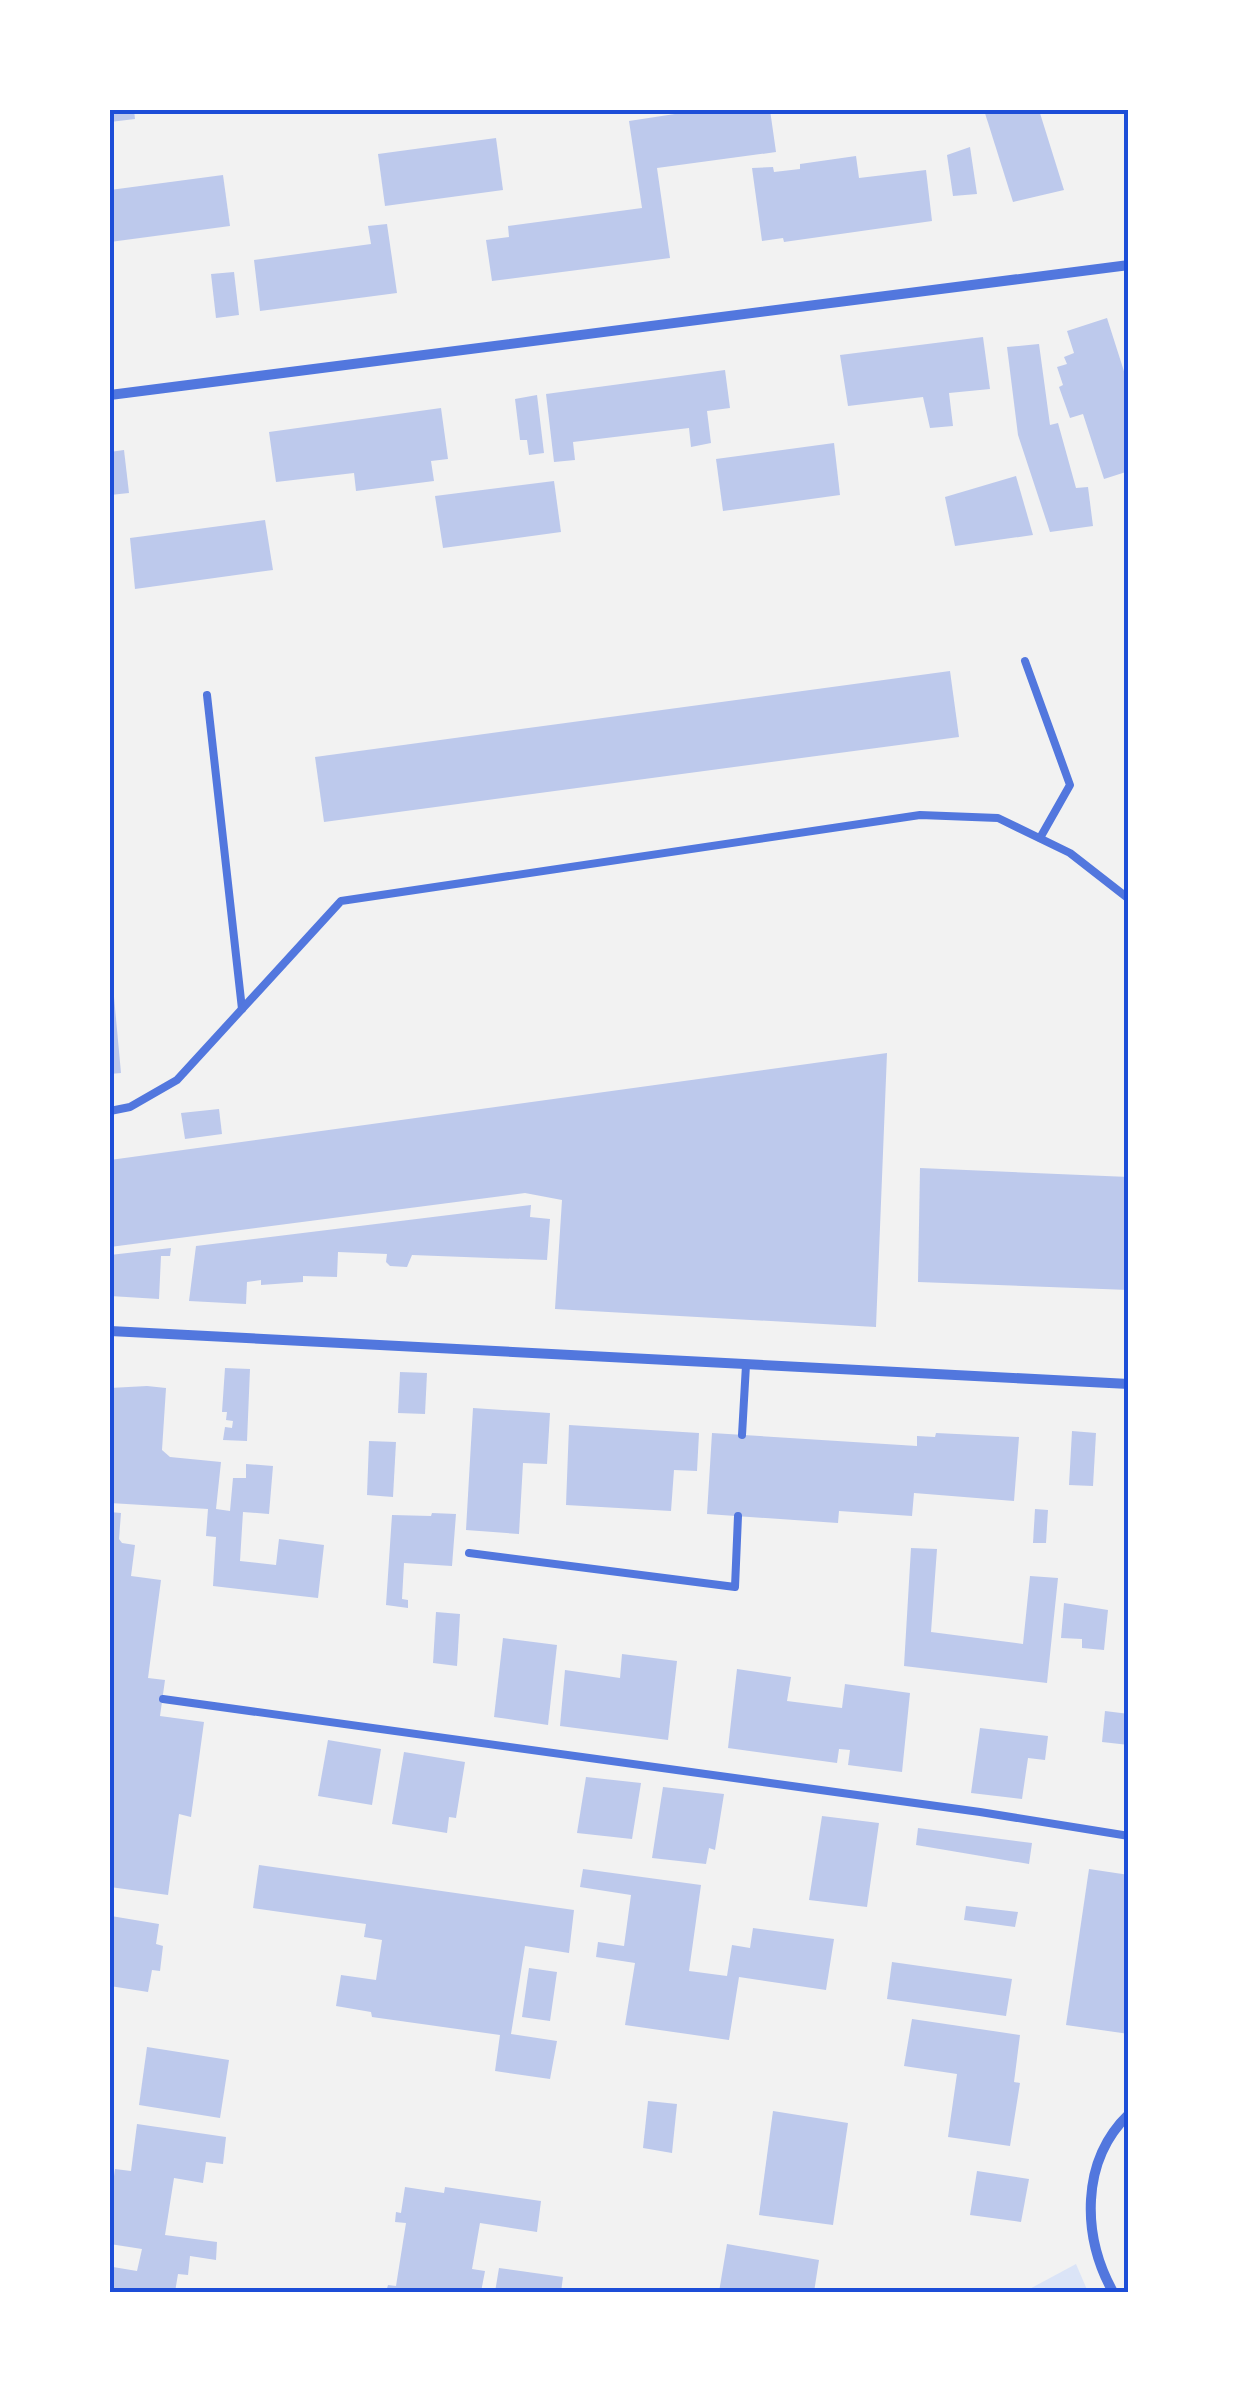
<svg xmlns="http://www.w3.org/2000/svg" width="1239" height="2402" font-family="Raleway,sans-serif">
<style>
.green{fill:#dbe4f7}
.building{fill:#bdc9ec}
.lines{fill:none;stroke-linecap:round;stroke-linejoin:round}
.service{stroke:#5277de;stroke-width:8}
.minor{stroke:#5277de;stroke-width:10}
.neatline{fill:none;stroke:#1d4ed8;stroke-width:4}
</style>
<rect width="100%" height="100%" fill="#f2f2f2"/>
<path class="green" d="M1076 2264 1088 2292H1024Z"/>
<g class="building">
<path d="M110 110H134L135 119 110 122Z"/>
<path d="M701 110H770L776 152 657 168 670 258 492 281 486 240 509 237 508 226 642 208 629 121Z"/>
<path d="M984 110H1039L1064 190 1013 202Z"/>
<path d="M496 138 503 190 385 206 378 154Z"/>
<path d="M970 147 977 194 953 196 947 155Z"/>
<path d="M856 156 859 178 926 170 932 221 784 242 783 238 762 241 752 168 773 167 774 172 800 169V164Z"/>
<path d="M223 175 230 226 110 242V190Z"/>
<path d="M387 224 397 293 260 311 254 260 371 244 368 226Z"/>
<path d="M234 272 239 315 216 318 211 274Z"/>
<path d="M1107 318 1129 387V471L1104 479 1083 414 1070 418 1059 387 1063 385 1057 367 1067 364 1064 357 1074 353 1067 331Z"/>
<path d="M983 337 990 389 949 393 953 426 930 428 923 397 848 406 840 355Z"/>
<path d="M1039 344 1050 425 1058 423 1076 488 1088 487 1093 526 1050 532 1018 435 1007 347Z"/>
<path d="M725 370 730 408 707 411 711 443 691 447 689 428 573 442 575 460 554 462 546 394Z"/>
<path d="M537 395 544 453 529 455 527 440H520L515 399Z"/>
<path d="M441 408 448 459 431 461 434 481 356 491 354 473 276 482 269 432Z"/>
<path d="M834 443 840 495 723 511 716 459Z"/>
<path d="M124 450 129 493 110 495V452Z"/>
<path d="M1016 476 1033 535 955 546 945 497Z"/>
<path d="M554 481 561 532 443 548 435 496Z"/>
<path d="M265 520 273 570 135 589 130 538Z"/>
<path d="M950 671 959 737 324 822 315 757Z"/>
<path d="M110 986H113L121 1073 110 1074Z"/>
<path d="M887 1053 876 1327 555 1309 562 1200 525 1193 110 1247V1160Z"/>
<path d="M219 1109 222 1134 185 1139 181 1113Z"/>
<path d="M920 1168 1129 1177V1290L918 1282Z"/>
<path d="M531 1205 530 1217 550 1219 547 1260 412 1255 407 1267 390 1266 386 1262 387 1254 338 1252 337 1277 303 1276V1282L261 1285V1280L247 1282 246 1304 189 1301 196 1246Z"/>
<path d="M171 1248 170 1256H161L159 1299 110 1296V1255Z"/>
<path d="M225 1368 250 1369 247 1441 223 1440 225 1427 232 1428 233 1421 226 1420 227 1412H222Z"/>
<path d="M400 1372 427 1373 425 1414 398 1413Z"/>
<path d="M147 1386 166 1388 162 1450 170 1457 221 1462 216 1509 230 1511 233 1478H246V1464L273 1466 269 1514 243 1512 240 1561 276 1565 279 1539 324 1545 318 1598 213 1586 216 1537 206 1536 208 1509 110 1503V1388Z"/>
<path d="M473 1408 550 1413 547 1464 523 1463 519 1534 466 1530Z"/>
<path d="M569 1425 699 1433 697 1471 674 1470 671 1511 566 1505Z"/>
<path d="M1072 1431 1096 1433 1093 1486 1069 1485Z"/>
<path d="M712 1433 917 1446V1436L935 1437 936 1433 1019 1437 1014 1501 914 1493 912 1516 839 1511 838 1523 707 1514Z"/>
<path d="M369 1441 396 1442 393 1497 367 1495Z"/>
<path d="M1035 1509 1048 1510 1046 1543H1033Z"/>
<path d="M110 1512 121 1513 119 1539 122 1543 135 1545 131 1576 161 1580 148 1678 165 1680 160 1716 204 1722 191 1817 179 1814 168 1895 110 1887V1789L114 1758H110Z"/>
<path d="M432 1513 456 1514 452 1566 404 1563 402 1599 408 1600V1608L386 1605 392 1515 431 1516Z"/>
<path d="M911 1548 937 1549 931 1632 1023 1644 1030 1576 1058 1578 1047 1683 904 1666Z"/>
<path d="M1064 1603 1108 1610 1104 1650 1082 1648V1639L1061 1638Z"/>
<path d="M436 1612 460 1614 457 1666 433 1663Z"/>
<path d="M503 1638 557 1645 548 1725 494 1717Z"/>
<path d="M622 1654 677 1661 668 1740 560 1726 565 1670 620 1678Z"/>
<path d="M737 1669 791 1677 787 1701 842 1708 845 1684 910 1693 902 1772 848 1765 850 1750 839 1749 837 1763 728 1748Z"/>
<path d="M1105 1711 1129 1714V1745L1102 1742Z"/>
<path d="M980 1728 1048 1736 1045 1760 1028 1758 1022 1799 971 1793Z"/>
<path d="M328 1740 381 1749 372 1805 318 1796Z"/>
<path d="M404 1752 465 1762 456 1818 449 1817 447 1833 392 1824Z"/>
<path d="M586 1777 641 1783 632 1839 577 1833Z"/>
<path d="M663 1787 724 1794 715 1850 709 1848 706 1864 652 1858Z"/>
<path d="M822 1816 879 1823 867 1907 809 1900Z"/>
<path d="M918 1828 1032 1843 1029 1864 916 1845Z"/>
<path d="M259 1865 574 1910 569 1953 525 1946 511 2034 557 2041 550 2079 495 2071 500 2035 372 2017 371 2012 336 2006 341 1975 376 1980 382 1940 364 1937 366 1924 253 1908Z"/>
<path d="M583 1869 701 1885 689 1971 727 1976 732 1945 750 1948 753 1928 834 1939 826 1990 739 1977 729 2040 625 2025 635 1963 596 1957 598 1942 624 1946 631 1895 580 1887Z"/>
<path d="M1089 1869 1129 1875V2034L1066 2025Z"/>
<path d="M966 1906 1018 1912 1015 1927 964 1920Z"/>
<path d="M111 1916 159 1924 156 1944 163 1946 160 1971 152 1970 148 1992 110 1986Z"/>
<path d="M892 1962 1012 1979 1006 2016 887 1999Z"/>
<path d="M529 1968 557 1972 550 2021 522 2017Z"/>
<path d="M912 2019 1020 2035 1014 2082 1020 2083 1010 2146 948 2137 957 2074 904 2066Z"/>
<path d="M147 2047 229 2060 220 2118 139 2105Z"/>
<path d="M648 2101 677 2104 672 2153 643 2148Z"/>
<path d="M773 2111 848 2123 833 2225 759 2215Z"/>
<path d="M137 2124 226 2137 223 2164 206 2162 203 2183 174 2178 165 2235 217 2242 216 2260 190 2256 188 2275 178 2274 175 2292H110L113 2267 137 2271 142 2249 110 2244V2205L115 2169 131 2171Z"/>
<path d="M977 2171 1029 2179 1021 2222 970 2215Z"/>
<path d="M405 2187 444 2193 445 2187 541 2201 537 2232 480 2223 472 2269 485 2271 481 2292H386L388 2285 396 2286 406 2223 395 2222 396 2212 401 2213Z"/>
<path d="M727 2244 819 2260 814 2292H719Z"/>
<path d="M499 2268 563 2277 561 2292H495Z"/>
</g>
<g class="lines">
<g class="service">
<path d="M1025 661 1070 785 1040 838"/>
<path d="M207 695 242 1009"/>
<path d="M110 1111 130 1107 177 1080 341 901 920 815 998 818 1070 853 1129 899"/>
<path d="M742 1435 746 1365"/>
<path d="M469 1553 735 1587 738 1516"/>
<path d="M163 1699 980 1812 1129 1836"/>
</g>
<g class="minor">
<path d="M110 395 1129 265"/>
<path d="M110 1331 1129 1384"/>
<path d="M1113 2292C1082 2236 1080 2161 1129 2114"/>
</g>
</g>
<rect width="1239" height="2402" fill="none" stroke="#ffffff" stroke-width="225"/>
<rect x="112" y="112" width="1014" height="2178" class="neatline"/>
</svg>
